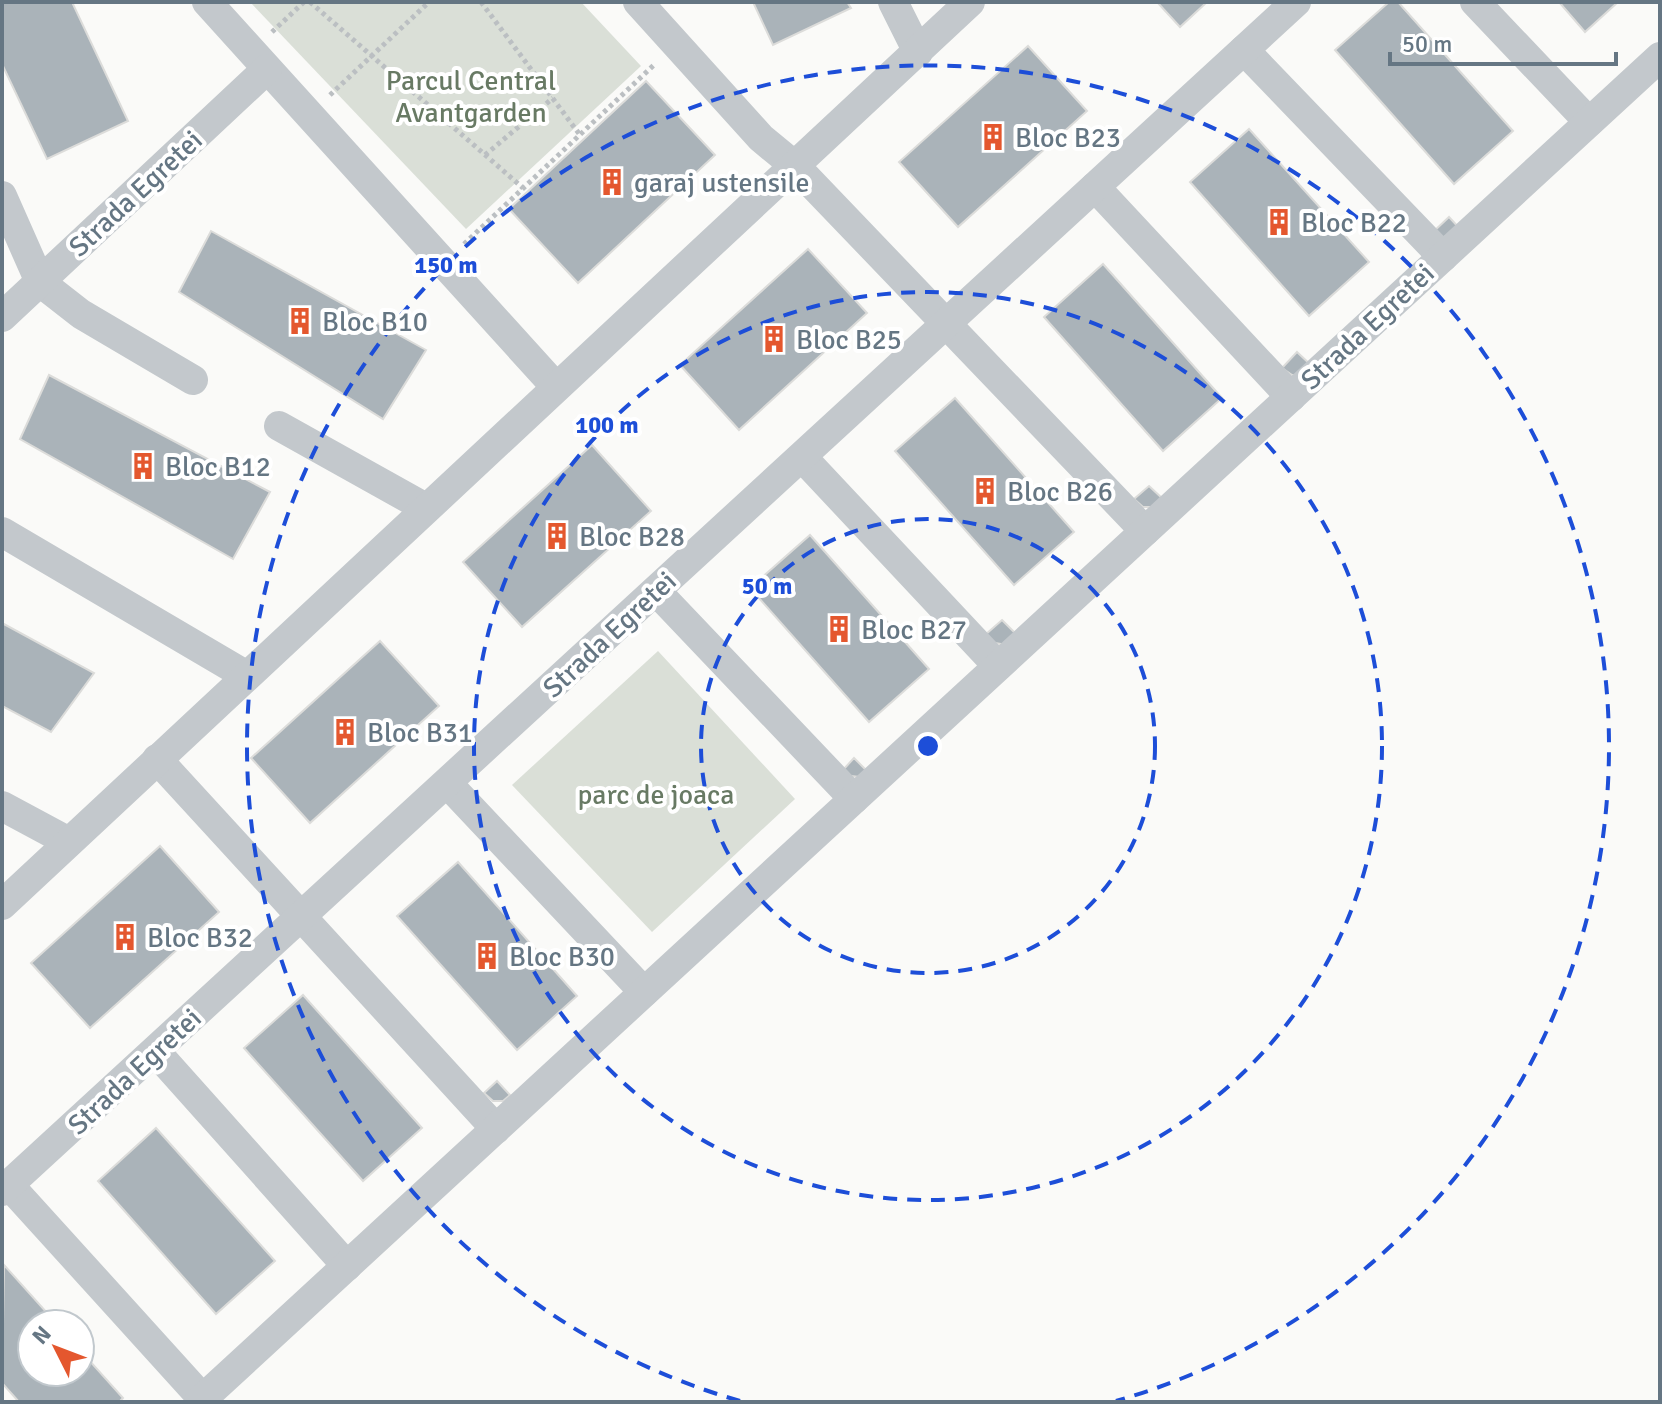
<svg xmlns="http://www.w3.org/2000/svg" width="1662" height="1404" font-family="Signika,sans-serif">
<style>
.green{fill:#dadfd7}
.building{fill:#aab3b9;stroke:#dcdcda;stroke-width:2}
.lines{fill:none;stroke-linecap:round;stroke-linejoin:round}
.path{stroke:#bbbfc2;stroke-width:5;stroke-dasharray:4 4;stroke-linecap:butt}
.minor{stroke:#c3c8cc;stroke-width:30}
.ring{fill:none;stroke:#1d4ed8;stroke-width:4;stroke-dasharray:14 10}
.labels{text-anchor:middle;stroke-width:8;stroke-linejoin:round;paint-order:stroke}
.park-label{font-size:28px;fill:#687a64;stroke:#fff}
.poi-label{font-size:28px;fill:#657683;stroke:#fff;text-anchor:start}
.street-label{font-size:28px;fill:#657683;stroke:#fff}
.centre{fill:#1d4ed8;stroke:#fff;stroke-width:4}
.ring-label{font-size:24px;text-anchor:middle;font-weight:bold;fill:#1d4ed8;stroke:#fff;stroke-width:8;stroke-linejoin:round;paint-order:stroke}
</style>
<rect width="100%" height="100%" fill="#fafaf8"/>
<g class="green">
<path d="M250 2H581L641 66 466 229Z"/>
<path d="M658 651 795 799 652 932 512 785Z"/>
</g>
<g class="building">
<path d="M2 2H72L128 121 47 159 2 64Z"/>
<path d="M753 2H847L851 8 773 45Z"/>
<path d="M1157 2H1207L1180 27Z"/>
<path d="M1389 2H1398L1513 131 1454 184 1335 50Z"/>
<path d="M1559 2H1618L1585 32Z"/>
<path d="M1028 46 1087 111 958 227 899 162Z"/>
<path d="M646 81 715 155 578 283 509 209Z"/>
<path d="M1249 129 1369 262 1309 316 1190 182Z"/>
<path d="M1449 217 1462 231 1441 238 1432 233Z"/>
<path d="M211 231 426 350 383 419 179 292Z"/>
<path d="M808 249 867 313 739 430 680 365Z"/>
<path d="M1103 264 1222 398 1163 451 1044 317Z"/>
<path d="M1297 352 1313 367 1304 375H1292L1282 368Z"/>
<path d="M49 375 270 492 233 559 20 439Z"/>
<path d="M955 398 1074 532 1014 585 895 451Z"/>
<path d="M592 445 651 511 522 627 463 562Z"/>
<path d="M1149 486 1164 500 1155 507H1143L1134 499Z"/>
<path d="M810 535 929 669 869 722 750 588Z"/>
<path d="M1002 620 1018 636 1007 645 995 643 985 635Z"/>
<path d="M2 623 94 673 51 732 2 706Z"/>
<path d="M380 641 439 706 310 823 251 758Z"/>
<path d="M854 758 867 771 860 777 851 776 842 771Z"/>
<path d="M160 846 219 912 90 1028 31 963Z"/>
<path d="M458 862 577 996 517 1050 397 916Z"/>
<path d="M303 995 422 1128 363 1181 244 1048Z"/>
<path d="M497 1081 510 1095 503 1101H493L484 1093Z"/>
<path d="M156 1128 275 1261 216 1314 98 1181Z"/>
<path d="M4 1265 57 1324H32V1372H80V1350L123 1398 119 1402H19L2 1383Z"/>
</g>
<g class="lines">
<g class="path">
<path d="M310 2 523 188"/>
<path d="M481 2 580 135"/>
<path d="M272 32 304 2"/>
<path d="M330 95 429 2"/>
<path d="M485 155 553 98"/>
<path d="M464 244 655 64"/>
</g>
<g class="minor">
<path d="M207 2 556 387"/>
<path d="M638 2 761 138 795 166 1145 531"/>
<path d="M893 2 918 52"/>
<path d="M1475 2 1589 122"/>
<path d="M1244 50 1443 257"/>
<path d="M1095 187 1291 397"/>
<path d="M2 196 40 282 81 314 193 380"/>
<path d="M2 317 267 69"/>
<path d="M279 426 426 508"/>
<path d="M802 457 998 666"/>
<path d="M2 532 247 676"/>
<path d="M656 591 854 799"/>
<path d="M157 759 496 1129"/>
<path d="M447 783 644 992"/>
<path d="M2 806 69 842"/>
<path d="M2 905 970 2"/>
<path d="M155 1051 347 1266"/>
<path d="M9 1185 203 1399"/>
<path d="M2 1191 1296 2"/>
<path d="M199 1402 1660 57"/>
</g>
</g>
<g class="ring">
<circle cx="928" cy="746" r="227"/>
<circle cx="928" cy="746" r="454"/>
<path d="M740 1401A681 681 0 1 1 1116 1401"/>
</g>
<defs>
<g id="building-bare" transform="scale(2.16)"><path d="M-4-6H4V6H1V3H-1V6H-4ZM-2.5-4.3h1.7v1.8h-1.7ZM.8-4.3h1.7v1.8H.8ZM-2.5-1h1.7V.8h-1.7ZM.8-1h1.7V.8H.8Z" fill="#e4572e" stroke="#fff" stroke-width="2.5" paint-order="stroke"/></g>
</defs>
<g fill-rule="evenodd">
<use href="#building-bare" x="993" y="137"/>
<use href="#building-bare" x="612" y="182"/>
<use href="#building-bare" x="1279" y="222"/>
<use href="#building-bare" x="300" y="321"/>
<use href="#building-bare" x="774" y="339"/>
<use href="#building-bare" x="143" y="466"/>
<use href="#building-bare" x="985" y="491"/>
<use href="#building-bare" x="557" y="536"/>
<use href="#building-bare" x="839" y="629"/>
<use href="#building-bare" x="345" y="732"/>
<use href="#building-bare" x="125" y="937"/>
<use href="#building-bare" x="487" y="956"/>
</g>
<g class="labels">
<g class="park-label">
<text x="471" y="90">Parcul Central<tspan x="471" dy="32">Avantgarden</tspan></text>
<text x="656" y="804">parc de joaca</text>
</g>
<g class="poi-label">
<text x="1015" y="147">Bloc B23</text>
<text x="634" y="192">garaj ustensile</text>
<text x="1301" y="232">Bloc B22</text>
<text x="322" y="331">Bloc B10</text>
<text x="796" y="349">Bloc B25</text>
<text x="165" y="476">Bloc B12</text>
<text x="1007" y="501">Bloc B26</text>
<text x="579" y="546">Bloc B28</text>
<text x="861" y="639">Bloc B27</text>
<text x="367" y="742">Bloc B31</text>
<text x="147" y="947">Bloc B32</text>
<text x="509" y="966">Bloc B30</text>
</g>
<g class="street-label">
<text transform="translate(135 193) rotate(-43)" y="10">Strada Egretei</text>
<text transform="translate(1367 326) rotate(-43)" y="10">Strada Egretei</text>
<text transform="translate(609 634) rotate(-43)" y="10">Strada Egretei</text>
<text transform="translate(134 1071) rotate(-43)" y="10">Strada Egretei</text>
</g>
</g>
<circle cx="928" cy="746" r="12" class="centre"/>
<g class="ring-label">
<text x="446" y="273">150 m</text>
<text x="607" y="433">100 m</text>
<text x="767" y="594">50 m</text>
</g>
<rect width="1662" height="1404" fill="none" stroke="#657683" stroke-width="8"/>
<g transform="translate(56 1348) rotate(312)"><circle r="38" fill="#ffffff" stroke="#c1c8cd" stroke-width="2"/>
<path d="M0-6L14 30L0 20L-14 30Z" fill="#e4572e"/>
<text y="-12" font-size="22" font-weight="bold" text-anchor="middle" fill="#657683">N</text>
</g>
<path d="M1390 52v12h226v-12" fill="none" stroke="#657683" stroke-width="4"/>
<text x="1402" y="52" font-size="24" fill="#657683" stroke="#ffffff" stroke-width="6" paint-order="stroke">50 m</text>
</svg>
